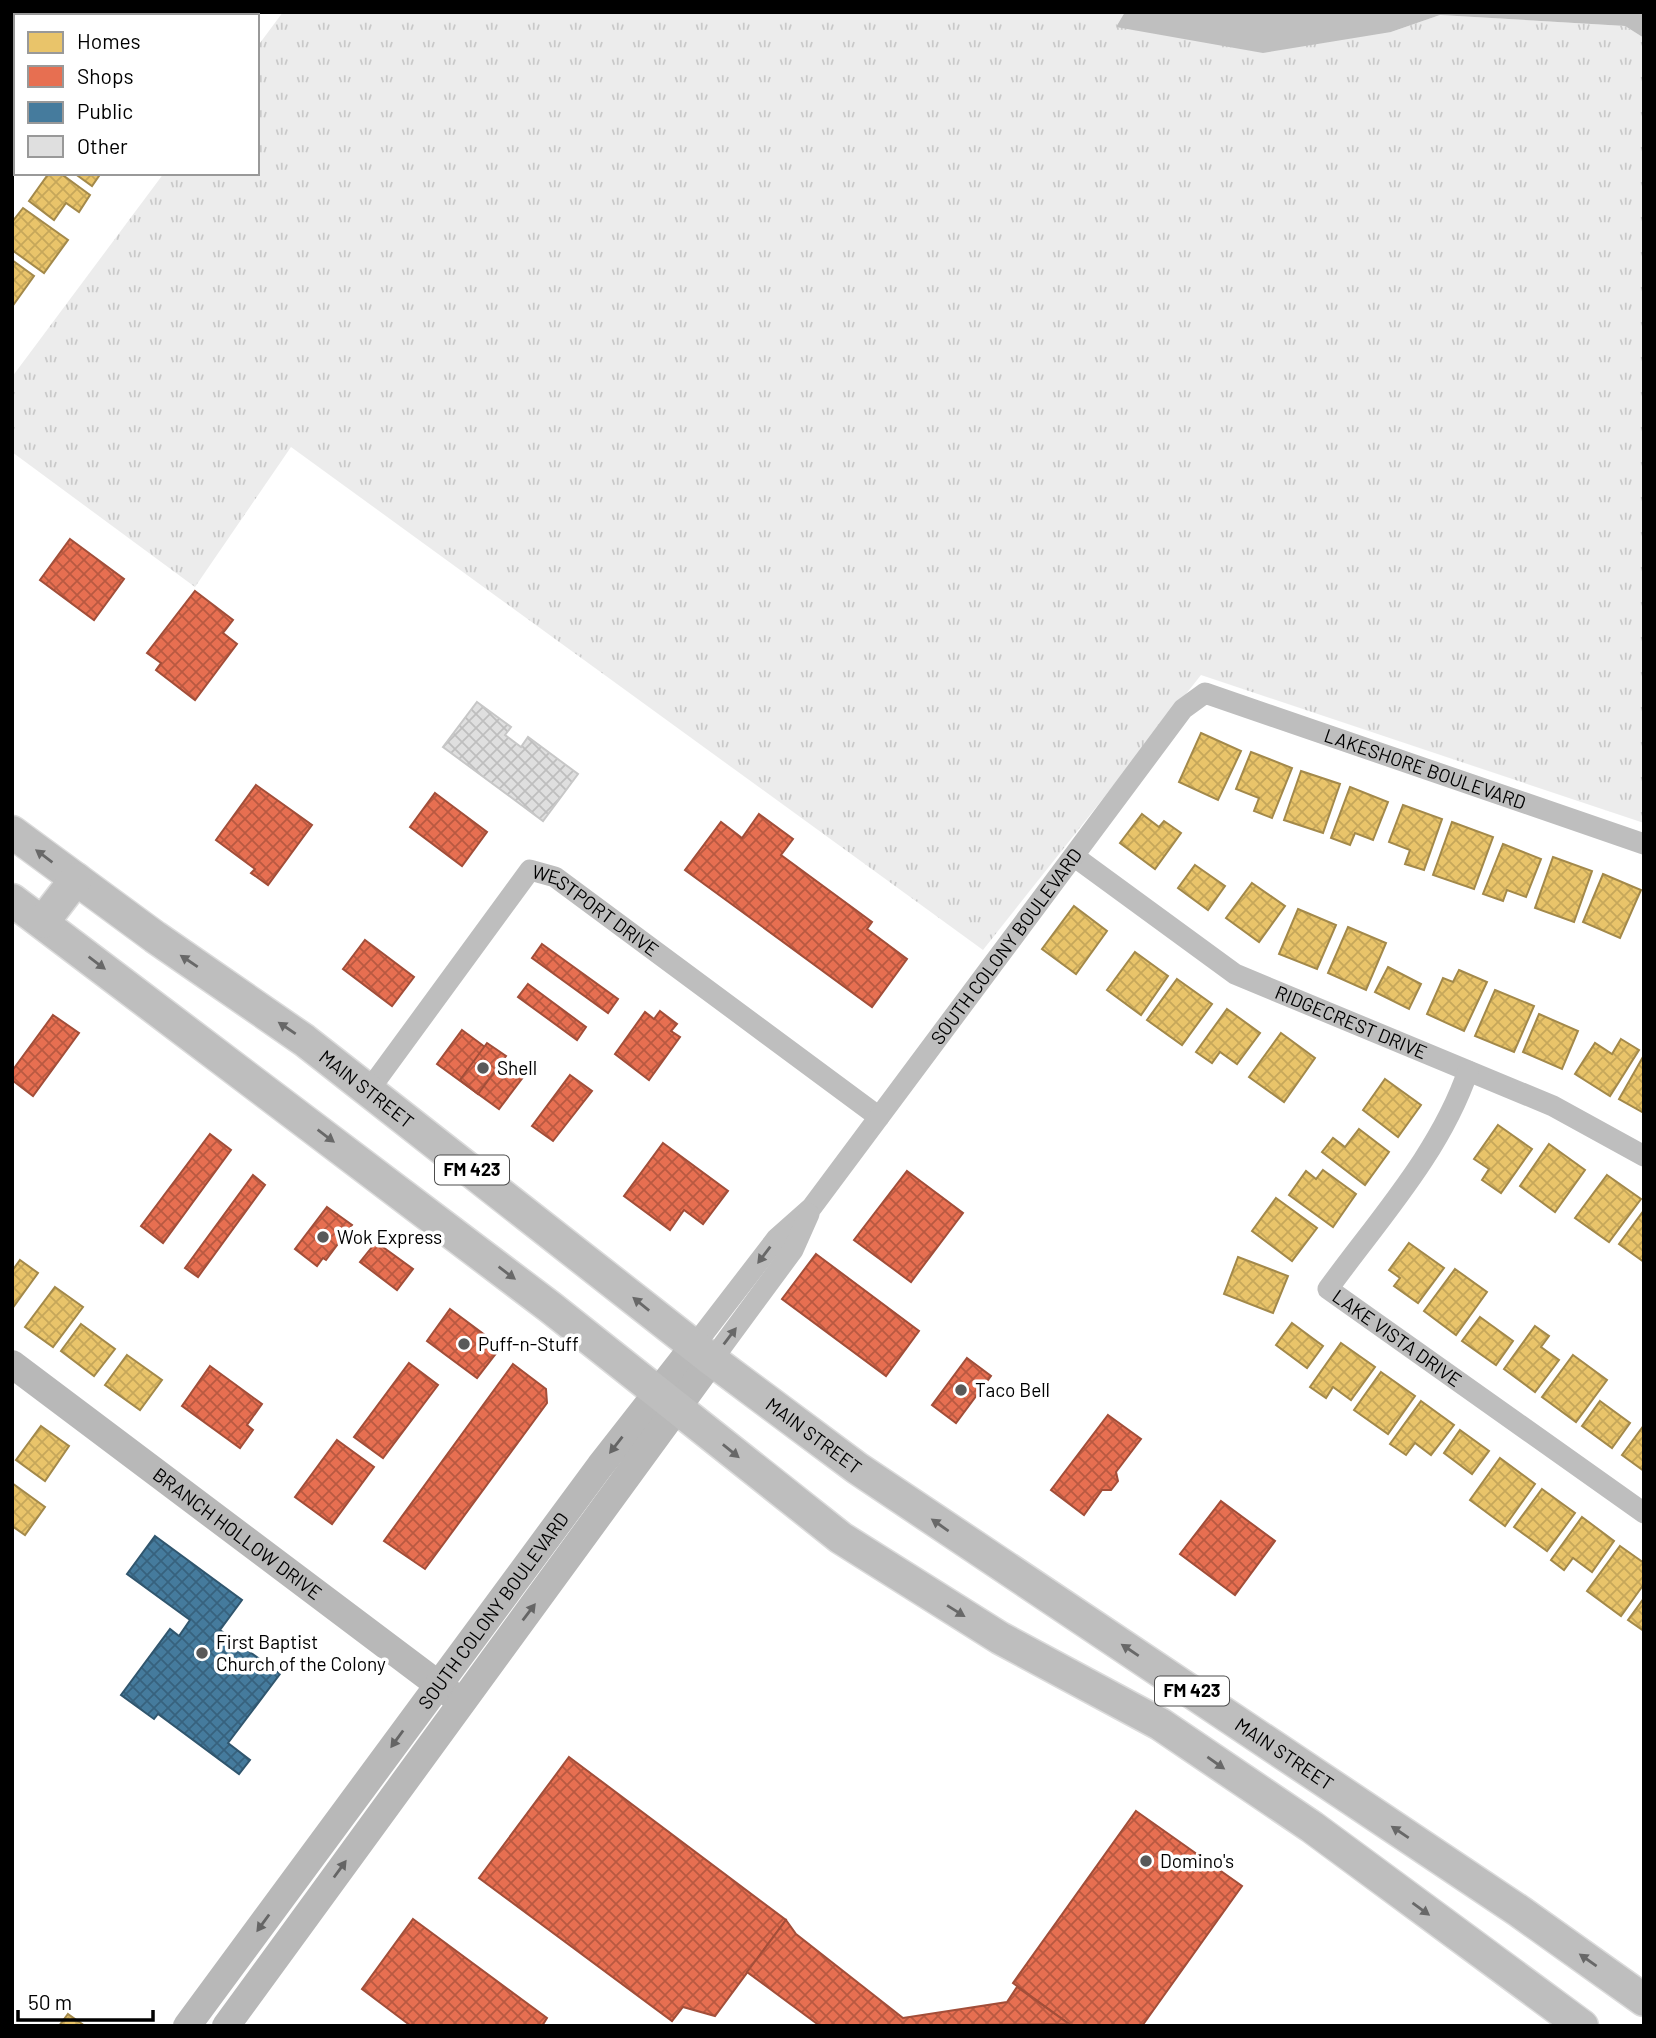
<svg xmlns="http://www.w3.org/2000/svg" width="1656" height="2038" font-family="Barlow,sans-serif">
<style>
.grass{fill:url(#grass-tufts)}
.water{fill:#bfbfbf}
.homes{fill:url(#homes-cross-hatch);stroke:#a3894a;stroke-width:2}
.shops{fill:url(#shops-cross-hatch);stroke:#a24e39;stroke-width:2}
.public{fill:url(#public-cross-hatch);stroke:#30566e;stroke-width:2}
.building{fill:url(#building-cross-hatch);stroke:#c7c7c7;stroke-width:2}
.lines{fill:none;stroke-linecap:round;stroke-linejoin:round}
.primary-casing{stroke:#dbdbdb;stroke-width:35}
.street{stroke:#bebebe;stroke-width:21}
.secondary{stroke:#b8b8b8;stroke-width:28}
.primary{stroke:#bebebe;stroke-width:32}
.oneway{fill:#686868}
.oneway2{fill:#656565}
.poi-dot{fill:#595959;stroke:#fff;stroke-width:2.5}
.labels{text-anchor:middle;stroke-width:7;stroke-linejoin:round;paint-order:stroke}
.shield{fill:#fff;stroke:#4c4c4c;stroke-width:2}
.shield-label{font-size:18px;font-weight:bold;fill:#000}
.street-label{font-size:19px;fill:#000;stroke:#fff}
.poi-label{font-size:19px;fill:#000;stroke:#fff;text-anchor:start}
</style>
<defs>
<pattern id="grass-tufts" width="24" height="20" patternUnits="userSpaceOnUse" patternTransform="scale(1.75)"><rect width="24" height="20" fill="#ececec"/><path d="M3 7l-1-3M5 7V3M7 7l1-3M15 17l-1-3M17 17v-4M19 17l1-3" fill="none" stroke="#c9c9c9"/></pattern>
<pattern id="homes-cross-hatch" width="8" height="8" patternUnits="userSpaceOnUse" patternTransform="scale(1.75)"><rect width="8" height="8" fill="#e9c46a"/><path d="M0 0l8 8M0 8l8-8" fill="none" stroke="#c6a75a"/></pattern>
<pattern id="shops-cross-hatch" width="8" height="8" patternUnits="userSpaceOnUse" patternTransform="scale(1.75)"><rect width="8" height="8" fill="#e76f51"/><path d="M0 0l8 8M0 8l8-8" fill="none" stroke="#b95941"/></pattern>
<pattern id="public-cross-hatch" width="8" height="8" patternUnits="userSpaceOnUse" patternTransform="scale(1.75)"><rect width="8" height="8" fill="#457b9d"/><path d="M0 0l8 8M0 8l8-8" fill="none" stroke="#37627e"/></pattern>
<pattern id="building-cross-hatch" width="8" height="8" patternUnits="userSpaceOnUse" patternTransform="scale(1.75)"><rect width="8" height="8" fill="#dfdfdf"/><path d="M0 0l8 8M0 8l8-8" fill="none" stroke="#bebebe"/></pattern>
</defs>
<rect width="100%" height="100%" fill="#fff"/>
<path class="grass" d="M283 12H1125L1116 27 1391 32 1440 15 1625 26 1644 38V823L1201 675 983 950 291 447 195 587 12 452V377L164 173H257V47Z"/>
<path class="water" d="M1125 12H1644V38L1625 26 1440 15 1391 32 1263 53 1116 27Z"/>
<g class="homes">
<path d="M187 12H221L223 13 192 16Z"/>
<path d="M12 48 16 51V92L12 97Z"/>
<path d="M49 173H60L90 195 79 212 66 203 54 220 29 201Z"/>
<path d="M74 173H101L92 186Z"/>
<path d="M23 208 68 240 44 273 12 250V222Z"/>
<path d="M12 260 34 276 14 304 12 302Z"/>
<path d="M1201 733 1241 751 1218 800 1179 782Z"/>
<path d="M1251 752 1292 768 1272 818 1254 811 1259 798 1236 789Z"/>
<path d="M1301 771 1340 784 1323 833 1284 820Z"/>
<path d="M1350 787 1388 802 1373 840 1355 833 1350 845 1331 838Z"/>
<path d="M1403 805 1442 819 1424 870 1405 864 1410 850 1389 842Z"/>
<path d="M1142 814 1159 827 1164 821 1181 833 1155 869 1120 843Z"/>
<path d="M1452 822 1493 837 1474 889 1433 875Z"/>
<path d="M1503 844 1541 859 1526 897 1507 890 1503 901 1483 894Z"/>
<path d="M1553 857 1592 871 1574 922 1535 908Z"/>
<path d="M1195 865 1225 886 1208 910 1178 888Z"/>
<path d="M1603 874 1641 890 1620 938 1583 922Z"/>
<path d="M1252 883 1285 906 1259 942 1226 918Z"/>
<path d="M1074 906 1107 931 1076 974 1042 949Z"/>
<path d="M1298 909 1336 925 1317 969 1279 954Z"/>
<path d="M1348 927 1386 943 1366 990 1328 973Z"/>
<path d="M1135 952 1168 976 1141 1015 1107 990Z"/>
<path d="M1388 967 1421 984 1409 1009 1375 992Z"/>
<path d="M1459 970 1487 982 1464 1031 1427 1014 1443 978 1453 982Z"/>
<path d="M1177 979 1212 1004 1182 1045 1147 1020Z"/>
<path d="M1495 990 1534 1006 1514 1052 1475 1036Z"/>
<path d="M1227 1009 1260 1033 1237 1064 1220 1052 1212 1063 1196 1052Z"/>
<path d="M1539 1014 1578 1031 1562 1069 1523 1052Z"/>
<path d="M1281 1033 1315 1058 1284 1102 1249 1077Z"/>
<path d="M1621 1039 1639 1050 1610 1096 1575 1074 1595 1043 1612 1054Z"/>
<path d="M1644 1055V1113L1619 1099Z"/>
<path d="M1385 1079 1421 1105 1398 1137 1363 1110Z"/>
<path d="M1498 1125 1532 1149 1501 1193 1482 1180 1489 1169 1474 1159Z"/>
<path d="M1359 1129 1389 1152 1365 1185 1322 1152 1333 1138 1345 1147Z"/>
<path d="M1549 1144 1585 1170 1555 1212 1520 1186Z"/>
<path d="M1323 1170 1356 1194 1333 1227 1289 1195 1306 1171 1316 1179Z"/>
<path d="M1607 1175 1641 1199 1609 1242 1575 1218Z"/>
<path d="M1276 1198 1317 1228 1292 1261 1252 1231Z"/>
<path d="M1644 1210V1262L1619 1244Z"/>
<path d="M1409 1243 1444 1268 1418 1303 1394 1286 1400 1278 1389 1270Z"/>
<path d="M1238 1257 1288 1276 1273 1313 1224 1294Z"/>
<path d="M20 1260 38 1273 12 1309V1271Z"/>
<path d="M1455 1269 1487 1292 1456 1335 1424 1311Z"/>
<path d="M55 1287 83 1307 53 1347 25 1327Z"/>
<path d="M1480 1317 1513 1341 1496 1365 1462 1341Z"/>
<path d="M1292 1323 1323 1346 1307 1368 1276 1345Z"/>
<path d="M81 1324 115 1349 94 1376 61 1351Z"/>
<path d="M1535 1326 1549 1336 1541 1347 1559 1360 1535 1392 1504 1369Z"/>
<path d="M1341 1343 1375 1367 1351 1400 1333 1387 1326 1398 1310 1387Z"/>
<path d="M127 1355 162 1380 140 1410 105 1385Z"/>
<path d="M1573 1355 1607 1380 1576 1422 1542 1397Z"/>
<path d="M1381 1372 1415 1396 1388 1434 1354 1410Z"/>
<path d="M1421 1401 1454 1425 1431 1455 1415 1443 1406 1455 1390 1444Z"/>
<path d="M1600 1401 1630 1423 1612 1448 1582 1426Z"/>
<path d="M1644 1425V1471L1622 1455Z"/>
<path d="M41 1426 69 1446 45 1481 16 1460Z"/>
<path d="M1460 1430 1489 1451 1472 1474 1444 1453Z"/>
<path d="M1500 1458 1535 1484 1505 1526 1470 1500Z"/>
<path d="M12 1483 45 1507 25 1535 12 1526Z"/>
<path d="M1542 1489 1575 1513 1547 1551 1514 1527Z"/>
<path d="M1582 1517 1614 1541 1592 1572 1573 1558 1564 1570 1551 1560Z"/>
<path d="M1620 1546 1644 1563V1584L1621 1616 1587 1591Z"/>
<path d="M1644 1598V1631L1628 1620Z"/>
<path d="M68 2014 85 2026H59Z"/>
</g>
<g class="shops">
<path d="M70 539 124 579 94 620 40 580Z"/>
<path d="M195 591 233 620 223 633 237 644 195 700 156 670 161 663 147 653Z"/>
<path d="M256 785 312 825 268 885 251 873 255 869 216 840Z"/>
<path d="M435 793 487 832 462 866 410 827Z"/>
<path d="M759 814 793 839 781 855 872 922 867 929 907 959 872 1007 685 870 721 822 742 838Z"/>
<path d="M365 940 414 977 392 1006 343 969Z"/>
<path d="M542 944 618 999 608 1013 532 958Z"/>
<path d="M528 984 586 1027 577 1040 518 997Z"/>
<path d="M660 1011 677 1024 671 1031 680 1037 649 1080 615 1054 645 1012 654 1019Z"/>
<path d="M53 1015 79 1033 33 1096 12 1080V1071Z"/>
<path d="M462 1030 524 1076 499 1109 437 1064Z"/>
<path d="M487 1043 506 1056 478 1094 460 1080Z"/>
<path d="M570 1075 592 1091 553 1141 532 1126Z"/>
<path d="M210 1134 231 1150 163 1243 141 1226Z"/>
<path d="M663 1143 728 1191 703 1224 684 1210 670 1230 624 1196Z"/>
<path d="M907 1171 963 1213 911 1282 854 1240Z"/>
<path d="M253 1175 265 1185 198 1277 185 1268Z"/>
<path d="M327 1207 352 1225 326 1260 323 1258 317 1266 295 1249Z"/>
<path d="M376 1242 413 1269 397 1290 360 1262Z"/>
<path d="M816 1254 919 1331 886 1376 782 1299Z"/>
<path d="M450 1309 501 1347 477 1378 427 1341Z"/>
<path d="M967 1358 991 1376 956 1423 932 1405Z"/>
<path d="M409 1363 438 1385 383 1458 354 1437Z"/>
<path d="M513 1364 546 1389 547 1403 425 1569 384 1541Z"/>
<path d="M210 1366 262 1404 247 1425 253 1430 240 1448 182 1406Z"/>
<path d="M1108 1415 1141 1439 1116 1472 1118 1481 1111 1490H1102L1084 1515 1051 1490Z"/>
<path d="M337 1440 374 1467 332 1524 295 1497Z"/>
<path d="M1221 1501 1275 1541 1235 1595 1180 1554Z"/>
<path d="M569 1757 786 1920 715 2016 683 2007 672 2021 479 1878Z"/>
<path d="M1136 1811 1242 1886 1142 2026H1072L1013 1983Z"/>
<path d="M413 1919 547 2018 542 2026H411L362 1989Z"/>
<path d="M786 1920 796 1934 903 2018 1007 2002 1017 1987 1069 2024 820 2026 747 1972Z"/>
</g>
<path class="public" d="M155 1536 242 1600 220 1630 280 1674 228 1743 250 1760 239 1774 158 1714 154 1719 121 1695 170 1629 179 1636 190 1620 127 1574Z"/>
<path class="building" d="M477 702 511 727 505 735 521 747 528 737 578 774 543 821 443 747Z"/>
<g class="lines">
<g class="primary-casing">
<g id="primary">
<path id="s7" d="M12 832 155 937 304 1040 712 1360 857 1468 1519 1911 1644 2000"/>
<path d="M12 900 550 1307 841 1538 1000 1638 1160 1724 1312 1827 1582 2026"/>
<path d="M43 922 76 879"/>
</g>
</g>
<g class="street">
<path d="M21 12 26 16"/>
<path d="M109 16 112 12"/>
<path d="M12 147 16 143"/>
<path id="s1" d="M1075 857 1235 974 1553 1106 1644 1156"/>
<path id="s2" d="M1468 1071C1440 1153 1378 1220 1328 1289L1644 1513"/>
<path id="s3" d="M369 1090 530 870 555 877 879 1117"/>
<path id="s4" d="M694 1346 777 1238 812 1207 1183 709 1205 693 1644 844"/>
<path d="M712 1360 793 1250 809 1214"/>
</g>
<g class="secondary">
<path id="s5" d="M12 1364 452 1695"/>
<path id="s6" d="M187 2026 600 1466 694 1346"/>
<path d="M226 2026 712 1360"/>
</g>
<use href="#primary" class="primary"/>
</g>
<defs><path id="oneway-solid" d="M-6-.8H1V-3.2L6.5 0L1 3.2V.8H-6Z" transform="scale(1.75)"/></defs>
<g class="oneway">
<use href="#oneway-solid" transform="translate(44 856) rotate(-143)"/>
<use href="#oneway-solid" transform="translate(189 961) rotate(-146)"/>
<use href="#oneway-solid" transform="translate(97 963) rotate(37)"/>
<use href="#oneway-solid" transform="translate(287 1028) rotate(-146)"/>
<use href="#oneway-solid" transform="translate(326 1136) rotate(37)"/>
<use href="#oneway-solid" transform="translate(764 1255) rotate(127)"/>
<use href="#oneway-solid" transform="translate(507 1273) rotate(37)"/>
<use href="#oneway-solid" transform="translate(641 1304) rotate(-141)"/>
<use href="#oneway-solid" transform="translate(730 1336) rotate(-53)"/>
<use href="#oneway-solid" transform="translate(731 1451) rotate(39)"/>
<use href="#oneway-solid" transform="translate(940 1525) rotate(-145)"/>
<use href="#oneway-solid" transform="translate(956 1611) rotate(32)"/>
<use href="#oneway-solid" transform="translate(1130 1650) rotate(-146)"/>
<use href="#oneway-solid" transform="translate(1216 1763) rotate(35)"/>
<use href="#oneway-solid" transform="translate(1400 1832) rotate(-146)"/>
<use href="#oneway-solid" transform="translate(1421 1909) rotate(36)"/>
<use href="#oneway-solid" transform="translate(1588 1960) rotate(-145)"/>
</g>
<g class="oneway2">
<use href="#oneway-solid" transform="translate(616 1445) rotate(128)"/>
<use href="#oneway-solid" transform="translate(529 1612) rotate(-53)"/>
<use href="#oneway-solid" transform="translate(397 1739) rotate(126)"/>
<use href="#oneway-solid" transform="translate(340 1869) rotate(-54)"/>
<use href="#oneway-solid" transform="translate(263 1923) rotate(126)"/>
</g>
<g class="poi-dot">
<circle cx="483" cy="1068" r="7"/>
<circle cx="323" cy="1237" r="7"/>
<circle cx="464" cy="1344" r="7"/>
<circle cx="961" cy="1390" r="7"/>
<circle cx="202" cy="1653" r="7"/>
<circle cx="1146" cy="1861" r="7"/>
</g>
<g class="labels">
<g class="shield">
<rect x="435" y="1155.5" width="74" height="29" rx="5"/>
<rect x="1155" y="1676.5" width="74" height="29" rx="5"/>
</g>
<g class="shield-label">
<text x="472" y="1176">FM 423</text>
<text x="1192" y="1697">FM 423</text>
</g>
<g class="street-label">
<text dy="7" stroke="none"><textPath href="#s4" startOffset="1064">LAKESHORE BOULEVARD</textPath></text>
<text dy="7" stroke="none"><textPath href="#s3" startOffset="350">WESTPORT DRIVE</textPath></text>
<text dy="7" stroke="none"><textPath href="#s4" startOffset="508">SOUTH COLONY BOULEVARD</textPath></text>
<text dy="7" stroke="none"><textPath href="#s1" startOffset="324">RIDGECREST DRIVE</textPath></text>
<text dy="7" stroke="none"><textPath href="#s7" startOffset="438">MAIN STREET</textPath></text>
<text dy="7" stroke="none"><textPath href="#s2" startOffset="345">LAKE VISTA DRIVE</textPath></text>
<text dy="7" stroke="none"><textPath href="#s7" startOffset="1004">MAIN STREET</textPath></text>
<text dy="7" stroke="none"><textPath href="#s5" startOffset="282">BRANCH HOLLOW DRIVE</textPath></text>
<text dy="7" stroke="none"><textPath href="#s6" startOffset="516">SOUTH COLONY BOULEVARD</textPath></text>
<text dy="7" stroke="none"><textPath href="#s7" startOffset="1572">MAIN STREET</textPath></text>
</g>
<g class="poi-label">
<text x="497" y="1075">Shell</text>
<text x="337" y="1244">Wok Express</text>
<text x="478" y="1351">Puff-n-Stuff</text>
<text x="975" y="1397">Taco Bell</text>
<text x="216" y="1649">First Baptist<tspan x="216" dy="22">Church of the Colony</tspan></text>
<text x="1160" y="1868">Domino's</text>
</g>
</g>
<rect width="1656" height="2038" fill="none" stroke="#000000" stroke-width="28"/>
<rect x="14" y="14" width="245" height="161" fill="#ffffff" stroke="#999999" stroke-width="2"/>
<rect x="28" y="32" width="35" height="21" fill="#e9c46a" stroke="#999999" stroke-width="2"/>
<text x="77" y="49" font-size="21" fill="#000000">Homes</text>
<rect x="28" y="66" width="35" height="21" fill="#e76f51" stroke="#999999" stroke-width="2"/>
<text x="77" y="84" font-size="21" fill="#000000">Shops</text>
<rect x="28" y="102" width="35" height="21" fill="#457b9d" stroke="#999999" stroke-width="2"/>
<text x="77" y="119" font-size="21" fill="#000000">Public</text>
<rect x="28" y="136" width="35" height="21" fill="#dfdfdf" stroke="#999999" stroke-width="2"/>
<text x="77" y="154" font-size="21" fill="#000000">Other</text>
<path d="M18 2010v10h135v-10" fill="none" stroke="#000000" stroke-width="3.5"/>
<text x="28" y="2010" font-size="21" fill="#000000" stroke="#ffffff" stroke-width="5" paint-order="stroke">50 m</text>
</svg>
